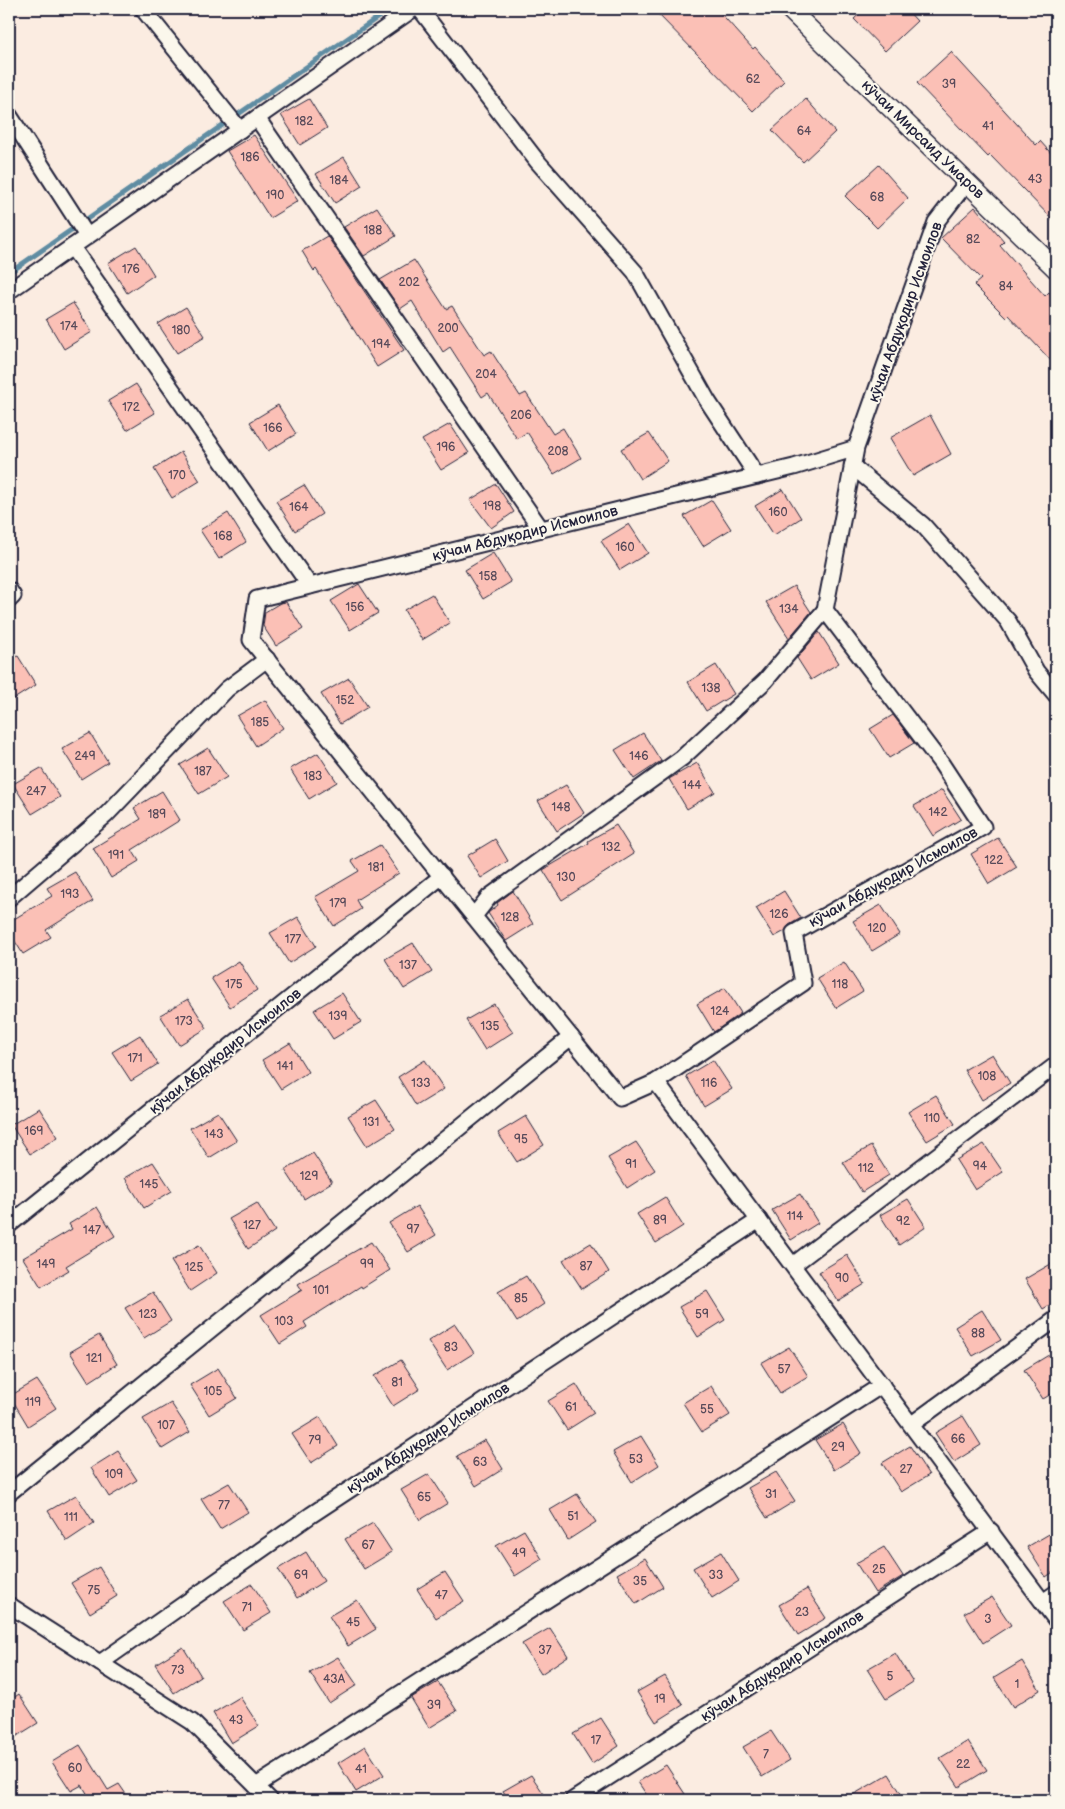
<svg xmlns="http://www.w3.org/2000/svg" width="1065" height="1809" font-family="'Balsamiq Sans',sans-serif">
<style>
.lines{fill:none;stroke-linecap:round;stroke-linejoin:round}
.stream{stroke:#5f8ca2;stroke-width:5}
.building{fill:#fbc0b6;stroke:#22223b}
.minor-casing{stroke:#22223b;stroke-width:19}
.tertiary-casing{stroke:#22223b;stroke-width:21}
.minor{stroke:#fbf7ec;stroke-width:15}
.tertiary{stroke:#fbf7ec;stroke-width:18}
.labels{text-anchor:middle;stroke-width:4;stroke-linejoin:round;paint-order:stroke}
.number-label{font-size:12px;fill:#584a5a}
.street-label{font-size:15px;fill:#22223b;stroke:#fbf7ec}
</style>
<rect width="100%" height="100%" fill="#fbece1"/>
<filter id="ink" filterUnits="userSpaceOnUse"><feTurbulence type="fractalNoise" baseFrequency=".02" numOctaves="2"/><feDisplacementMap in="SourceGraphic" scale="10" xChannelSelector="R" yChannelSelector="G"/><feConvolveMatrix kernelMatrix="1 2 1 2 8 2 1 2 1" color-interpolation-filters="sRGB"/></filter>
<g filter="url(#ink)">
<g class="lines">
<path class="stream" d="M9 273 390 9"/>
</g>
<g class="building">
<path d="M653 9H717L753 49 755 47 784 81 753 111Z"/>
<path d="M865 9H906L917 21 885 51 854 19Z"/>
<path d="M951 52 1036 145 1040 141 1056 159V223L990 155 988 157 917 83Z"/>
<path d="M309 99 327 128 300 145 281 115Z"/>
<path d="M806 99 835 132 803 162 772 130Z"/>
<path d="M254 135 298 201 270 218 227 151Z"/>
<path d="M344 157 362 186 335 203 316 174Z"/>
<path d="M879 165 908 198 877 228 845 196Z"/>
<path d="M377 207 396 236 364 256 344 227Z"/>
<path d="M975 207 1004 241 1000 245 1045 296 1049 292 1056 301V366L1008 315 1006 317 974 285 981 279 941 238Z"/>
<path d="M327 236 404 350 377 367 316 269 314 271 302 251Z"/>
<path d="M136 246 154 275 127 293 108 263Z"/>
<path d="M414 260 446 309 452 306 484 355 491 351 520 396 526 393 553 434 563 428 581 458 554 474 527 432 517 439 488 393 482 397 450 347 443 352 412 301 400 309 380 280Z"/>
<path d="M73 303 92 332 64 349 46 319Z"/>
<path d="M186 307 205 336 177 353 158 324Z"/>
<path d="M136 384 155 413 127 430 108 401Z"/>
<path d="M278 405 296 434 268 451 250 422Z"/>
<path d="M930 415 951 454 913 476 890 438Z"/>
<path d="M450 424 469 453 441 470 422 440Z"/>
<path d="M649 433 668 461 640 479 621 449Z"/>
<path d="M181 452 200 481 172 498 154 469Z"/>
<path d="M496 484 514 512 491 528 470 500Z"/>
<path d="M304 485 322 514 295 531 276 501Z"/>
<path d="M783 489 801 518 774 535 755 506Z"/>
<path d="M712 500 731 529 703 546 684 516Z"/>
<path d="M228 513 246 542 219 559 200 530Z"/>
<path d="M629 524 648 553 620 570 601 541Z"/>
<path d="M493 553 511 582 483 599 465 570Z"/>
<path d="M359 584 378 613 350 630 331 601Z"/>
<path d="M794 586 811 612 789 638 766 602Z"/>
<path d="M432 594 450 623 422 640 404 610Z"/>
<path d="M286 602 303 629 276 646 263 626 265 612 280 603Z"/>
<path d="M819 632 839 663 811 680 797 658Z"/>
<path d="M18 656 36 685 9 702V661Z"/>
<path d="M716 665 734 694 706 711 688 682Z"/>
<path d="M349 678 368 707 340 724 321 694Z"/>
<path d="M265 700 283 728 256 746 237 716Z"/>
<path d="M893 715 914 743 889 758 870 729Z"/>
<path d="M90 733 108 762 81 779 62 749Z"/>
<path d="M643 733 661 761 634 779 615 750Z"/>
<path d="M208 748 227 777 199 794 180 765Z"/>
<path d="M318 753 337 782 309 799 290 769Z"/>
<path d="M697 763 715 792 687 809 669 779Z"/>
<path d="M41 768 60 797 32 814 13 784Z"/>
<path d="M566 785 584 813 557 831 538 801Z"/>
<path d="M942 790 961 819 933 836 914 806Z"/>
<path d="M162 791 180 820 132 850 139 861 111 878 93 848 141 819 134 808Z"/>
<path d="M616 825 634 854 562 900 543 870 589 843 588 841Z"/>
<path d="M998 838 1017 867 989 884 971 854Z"/>
<path d="M495 839 508 861 481 878 467 856Z"/>
<path d="M380 845 399 873 356 900 361 909 334 926 315 897 359 871 352 861Z"/>
<path d="M75 872 93 901 46 930 51 937 23 954 9 932V922L52 896 47 888Z"/>
<path d="M513 891 533 924 506 941 488 913 498 905 497 903Z"/>
<path d="M784 891 801 918 789 925 785 931 774 937 756 908Z"/>
<path d="M881 905 900 934 872 951 853 921Z"/>
<path d="M298 917 316 946 289 963 270 933Z"/>
<path d="M413 943 432 972 404 989 385 959Z"/>
<path d="M239 961 257 990 230 1007 211 978Z"/>
<path d="M844 962 863 991 836 1008 817 978Z"/>
<path d="M725 988 741 1013 714 1032 697 1004Z"/>
<path d="M342 993 361 1022 333 1039 314 1010Z"/>
<path d="M188 999 207 1028 179 1045 160 1015Z"/>
<path d="M494 1004 513 1032 485 1050 466 1020Z"/>
<path d="M140 1035 158 1064 131 1081 112 1052Z"/>
<path d="M290 1043 308 1072 281 1089 262 1060Z"/>
<path d="M992 1054 1010 1083 982 1100 964 1070Z"/>
<path d="M425 1060 444 1089 416 1106 398 1077Z"/>
<path d="M713 1060 732 1089 704 1106 686 1076Z"/>
<path d="M936 1095 955 1124 927 1141 908 1112Z"/>
<path d="M376 1100 395 1129 367 1146 348 1116Z"/>
<path d="M39 1108 58 1137 30 1154 11 1125Z"/>
<path d="M218 1112 237 1141 209 1158 190 1128Z"/>
<path d="M526 1116 544 1145 517 1162 498 1133Z"/>
<path d="M636 1142 655 1170 627 1188 608 1158Z"/>
<path d="M984 1144 1003 1172 975 1190 956 1160Z"/>
<path d="M871 1146 889 1175 862 1192 843 1162Z"/>
<path d="M313 1153 332 1182 304 1199 285 1170Z"/>
<path d="M153 1162 172 1191 144 1208 125 1178Z"/>
<path d="M800 1194 818 1223 791 1240 772 1210Z"/>
<path d="M665 1197 683 1226 656 1243 637 1214Z"/>
<path d="M908 1199 926 1227 899 1245 880 1215Z"/>
<path d="M257 1203 275 1231 248 1249 229 1219Z"/>
<path d="M417 1206 436 1235 408 1252 389 1223Z"/>
<path d="M97 1207 115 1236 66 1266 69 1270 41 1287 23 1258 72 1229 69 1224Z"/>
<path d="M371 1242 390 1270 362 1288 361 1286 304 1322 307 1327 280 1344 261 1315 302 1290 298 1284Z"/>
<path d="M591 1243 609 1272 582 1289 563 1260Z"/>
<path d="M199 1245 217 1273 190 1291 171 1261Z"/>
<path d="M847 1255 865 1284 838 1301 819 1272Z"/>
<path d="M1056 1261V1301L1043 1309 1025 1279Z"/>
<path d="M526 1276 544 1304 517 1322 498 1292Z"/>
<path d="M707 1291 725 1320 698 1337 679 1307Z"/>
<path d="M153 1292 171 1321 144 1338 125 1308Z"/>
<path d="M982 1310 1001 1340 973 1356 955 1327Z"/>
<path d="M455 1324 474 1353 447 1370 428 1341Z"/>
<path d="M99 1335 117 1364 89 1382 70 1352Z"/>
<path d="M789 1347 808 1376 780 1393 761 1363Z"/>
<path d="M1052 1353 1056 1360V1391L1043 1399 1024 1370Z"/>
<path d="M401 1360 420 1389 393 1406 374 1376Z"/>
<path d="M218 1368 237 1398 209 1415 190 1385Z"/>
<path d="M37 1380 56 1408 28 1426 10 1396Z"/>
<path d="M576 1384 594 1413 567 1430 548 1401Z"/>
<path d="M711 1386 730 1415 702 1432 683 1403Z"/>
<path d="M171 1403 190 1432 162 1449 143 1419Z"/>
<path d="M963 1416 981 1445 954 1462 935 1433Z"/>
<path d="M320 1417 338 1446 311 1463 292 1434Z"/>
<path d="M843 1424 861 1453 834 1470 815 1440Z"/>
<path d="M641 1436 659 1465 632 1482 613 1452Z"/>
<path d="M485 1440 503 1469 476 1486 457 1456Z"/>
<path d="M910 1446 929 1475 901 1492 882 1463Z"/>
<path d="M118 1451 137 1480 109 1497 91 1468Z"/>
<path d="M776 1472 795 1501 767 1518 748 1488Z"/>
<path d="M429 1474 448 1503 420 1520 401 1490Z"/>
<path d="M229 1483 248 1512 220 1529 201 1499Z"/>
<path d="M577 1494 596 1522 568 1540 550 1510Z"/>
<path d="M76 1495 94 1523 67 1541 48 1511Z"/>
<path d="M373 1523 392 1552 364 1569 345 1539Z"/>
<path d="M524 1530 542 1559 515 1576 496 1546Z"/>
<path d="M1056 1530V1570L1046 1577 1027 1547Z"/>
<path d="M884 1547 903 1576 875 1593 856 1563Z"/>
<path d="M306 1552 324 1581 297 1598 278 1569Z"/>
<path d="M721 1552 739 1581 712 1598 693 1568Z"/>
<path d="M645 1558 663 1587 636 1604 617 1574Z"/>
<path d="M99 1567 117 1596 90 1613 71 1583Z"/>
<path d="M445 1572 464 1601 436 1618 417 1589Z"/>
<path d="M252 1584 271 1613 243 1630 224 1601Z"/>
<path d="M807 1589 826 1618 798 1635 779 1605Z"/>
<path d="M992 1597 1011 1625 983 1643 964 1613Z"/>
<path d="M357 1600 376 1629 348 1646 329 1616Z"/>
<path d="M550 1628 568 1656 541 1674 522 1644Z"/>
<path d="M183 1647 201 1676 174 1693 155 1664Z"/>
<path d="M895 1653 913 1682 886 1699 867 1669Z"/>
<path d="M338 1657 357 1685 329 1703 310 1673Z"/>
<path d="M1022 1661 1040 1690 1013 1707 994 1678Z"/>
<path d="M665 1676 683 1705 656 1722 637 1692Z"/>
<path d="M438 1682 457 1711 429 1728 411 1698Z"/>
<path d="M19 1694 38 1723 9 1741V1701Z"/>
<path d="M240 1697 259 1726 231 1743 213 1713Z"/>
<path d="M601 1718 619 1746 592 1764 573 1734Z"/>
<path d="M771 1731 790 1760 762 1777 743 1747Z"/>
<path d="M968 1741 987 1770 959 1787 940 1758Z"/>
<path d="M80 1745 108 1790 119 1784 130 1800H91L82 1785 71 1791 52 1762Z"/>
<path d="M365 1746 384 1775 356 1792 338 1763Z"/>
<path d="M666 1765 685 1794 675 1800H650L638 1782Z"/>
<path d="M889 1774 905 1800H844Z"/>
<path d="M531 1775 548 1800H509L503 1791Z"/>
</g>
<g class="lines">
<g class="minor-casing">
<g id="minor">
<path d="M143 9 240 130"/>
<path d="M420 9 537 161 635 272 707 400 757 476"/>
<path d="M9 115 87 236"/>
<path d="M257 118 541 529"/>
<path d="M72 247 310 586"/>
<path d="M9 291 413 9"/>
<path d="M856 448 794 467 257 599 251 640 620 1098 656 1082 803 983 794 933 983 827 941 763 825 610 856 448 936 222 967 182"/>
<path d="M852 466 923 525 1008 621 1036 671 1056 695"/>
<path d="M9 590 13 596 9 600"/>
<path d="M9 898 106 815 227 689 267 659"/>
<path d="M474 916 489 897 682 758 765 681 825 610"/>
<path d="M656 1082 1056 1620"/>
<path d="M9 1225 442 876"/>
<path d="M793 1265 1056 1065"/>
<path d="M912 1424 1056 1319"/>
<path d="M9 1493 571 1037"/>
<path d="M1043 1602 1056 1593"/>
<path d="M9 1605 192 1722 270 1800"/>
<path d="M100 1663 311 1515 759 1220"/>
<path d="M256 1786 882 1385"/>
<path d="M573 1800 991 1531"/>
</g>
</g>
<g class="tertiary-casing">
<path id="tertiary" d="M789 9 1056 269"/>
</g>
<use href="#minor" class="minor"/>
<use href="#tertiary" class="tertiary"/>
</g>
</g>
<g class="labels">
<g class="number-label">
<text x="753" y="83">62</text>
<text x="949" y="88">39</text>
<text x="304" y="125">182</text>
<text x="988" y="130">41</text>
<text x="804" y="135">64</text>
<text x="250" y="161">186</text>
<text x="1035" y="183">43</text>
<text x="339" y="184">184</text>
<text x="275" y="199">190</text>
<text x="877" y="201">68</text>
<text x="373" y="234">188</text>
<text x="973" y="243">82</text>
<text x="131" y="273">176</text>
<text x="409" y="286">202</text>
<text x="1006" y="290">84</text>
<text x="69" y="330">174</text>
<text x="448" y="332">200</text>
<text x="181" y="334">180</text>
<text x="381" y="348">194</text>
<text x="486" y="378">204</text>
<text x="131" y="411">172</text>
<text x="521" y="419">206</text>
<text x="273" y="432">166</text>
<text x="446" y="451">196</text>
<text x="558" y="455">208</text>
<text x="177" y="479">170</text>
<text x="492" y="510">198</text>
<text x="299" y="511">164</text>
<text x="778" y="516">160</text>
<text x="223" y="540">168</text>
<text x="625" y="551">160</text>
<text x="488" y="580">158</text>
<text x="355" y="611">156</text>
<text x="789" y="613">134</text>
<text x="711" y="692">138</text>
<text x="345" y="704">152</text>
<text x="260" y="726">185</text>
<text x="85" y="760">249</text>
<text x="639" y="760">146</text>
<text x="203" y="775">187</text>
<text x="313" y="780">183</text>
<text x="692" y="789">144</text>
<text x="36" y="795">247</text>
<text x="561" y="811">148</text>
<text x="938" y="816">142</text>
<text x="157" y="818">189</text>
<text x="611" y="851">132</text>
<text x="116" y="859">191</text>
<text x="994" y="864">122</text>
<text x="376" y="871">181</text>
<text x="566" y="881">130</text>
<text x="70" y="898">193</text>
<text x="338" y="907">179</text>
<text x="779" y="918">126</text>
<text x="510" y="921">128</text>
<text x="877" y="932">120</text>
<text x="293" y="943">177</text>
<text x="408" y="969">137</text>
<text x="234" y="988">175</text>
<text x="840" y="988">118</text>
<text x="720" y="1015">124</text>
<text x="338" y="1020">139</text>
<text x="184" y="1025">173</text>
<text x="490" y="1030">135</text>
<text x="135" y="1062">171</text>
<text x="285" y="1070">141</text>
<text x="987" y="1080">108</text>
<text x="421" y="1087">133</text>
<text x="709" y="1087">116</text>
<text x="932" y="1122">110</text>
<text x="371" y="1126">131</text>
<text x="34" y="1135">169</text>
<text x="214" y="1138">143</text>
<text x="521" y="1143">95</text>
<text x="631" y="1168">91</text>
<text x="980" y="1170">94</text>
<text x="866" y="1172">112</text>
<text x="309" y="1180">129</text>
<text x="149" y="1188">145</text>
<text x="795" y="1220">114</text>
<text x="660" y="1224">89</text>
<text x="903" y="1225">92</text>
<text x="252" y="1229">127</text>
<text x="413" y="1233">97</text>
<text x="92" y="1234">147</text>
<text x="46" y="1268">149</text>
<text x="367" y="1268">99</text>
<text x="586" y="1270">87</text>
<text x="194" y="1271">125</text>
<text x="842" y="1282">90</text>
<text x="321" y="1294">101</text>
<text x="521" y="1302">85</text>
<text x="148" y="1318">123</text>
<text x="702" y="1318">59</text>
<text x="284" y="1325">103</text>
<text x="978" y="1337">88</text>
<text x="451" y="1351">83</text>
<text x="94" y="1362">121</text>
<text x="784" y="1373">57</text>
<text x="397" y="1386">81</text>
<text x="213" y="1395">105</text>
<text x="33" y="1406">119</text>
<text x="571" y="1411">61</text>
<text x="707" y="1413">55</text>
<text x="166" y="1429">107</text>
<text x="958" y="1443">66</text>
<text x="315" y="1444">79</text>
<text x="838" y="1451">29</text>
<text x="636" y="1463">53</text>
<text x="480" y="1466">63</text>
<text x="906" y="1473">27</text>
<text x="114" y="1478">109</text>
<text x="771" y="1498">31</text>
<text x="424" y="1501">65</text>
<text x="224" y="1509">77</text>
<text x="573" y="1520">51</text>
<text x="71" y="1521">111</text>
<text x="368" y="1549">67</text>
<text x="519" y="1557">49</text>
<text x="879" y="1573">25</text>
<text x="301" y="1579">69</text>
<text x="716" y="1579">33</text>
<text x="640" y="1585">35</text>
<text x="94" y="1594">75</text>
<text x="441" y="1599">47</text>
<text x="247" y="1611">71</text>
<text x="802" y="1616">23</text>
<text x="988" y="1623">3</text>
<text x="353" y="1626">45</text>
<text x="545" y="1654">37</text>
<text x="178" y="1674">73</text>
<text x="890" y="1680">5</text>
<text x="334" y="1683">43А</text>
<text x="1017" y="1688">1</text>
<text x="660" y="1703">19</text>
<text x="434" y="1709">39</text>
<text x="236" y="1724">43</text>
<text x="596" y="1744">17</text>
<text x="766" y="1758">7</text>
<text x="963" y="1768">22</text>
<text x="75" y="1772">60</text>
<text x="361" y="1773">41</text>
</g>
<g class="street-label">
<text transform="translate(923 139) rotate(44)" y="5">кӯчаи Мирсаид Умаров</text>
<text transform="translate(905 312) rotate(-70)" y="5">кӯчаи Абдуқодир Исмоилов</text>
<text transform="translate(525 533) rotate(-14)" y="5">кӯчаи Абдуқодир Исмоилов</text>
<text transform="translate(893 877) rotate(-29)" y="5">кӯчаи Абдуқодир Исмоилов</text>
<text transform="translate(225 1051) rotate(-39)" y="5">кӯчаи Абдуқодир Исмоилов</text>
<text transform="translate(428 1438) rotate(-33)" y="5">кӯчаи Абдуқодир Исмоилов</text>
<text transform="translate(782 1666) rotate(-33)" y="5">кӯчаи Абдуқодир Исмоилов</text>
</g>
</g>
<rect width="1065" height="1809" fill="none" stroke="#fbf7ec" stroke-width="30"/>
<rect x="15" y="15" width="1035" height="1779" fill="none" stroke="#22223b" stroke-width="2" filter="url(#ink)"/>
</svg>
